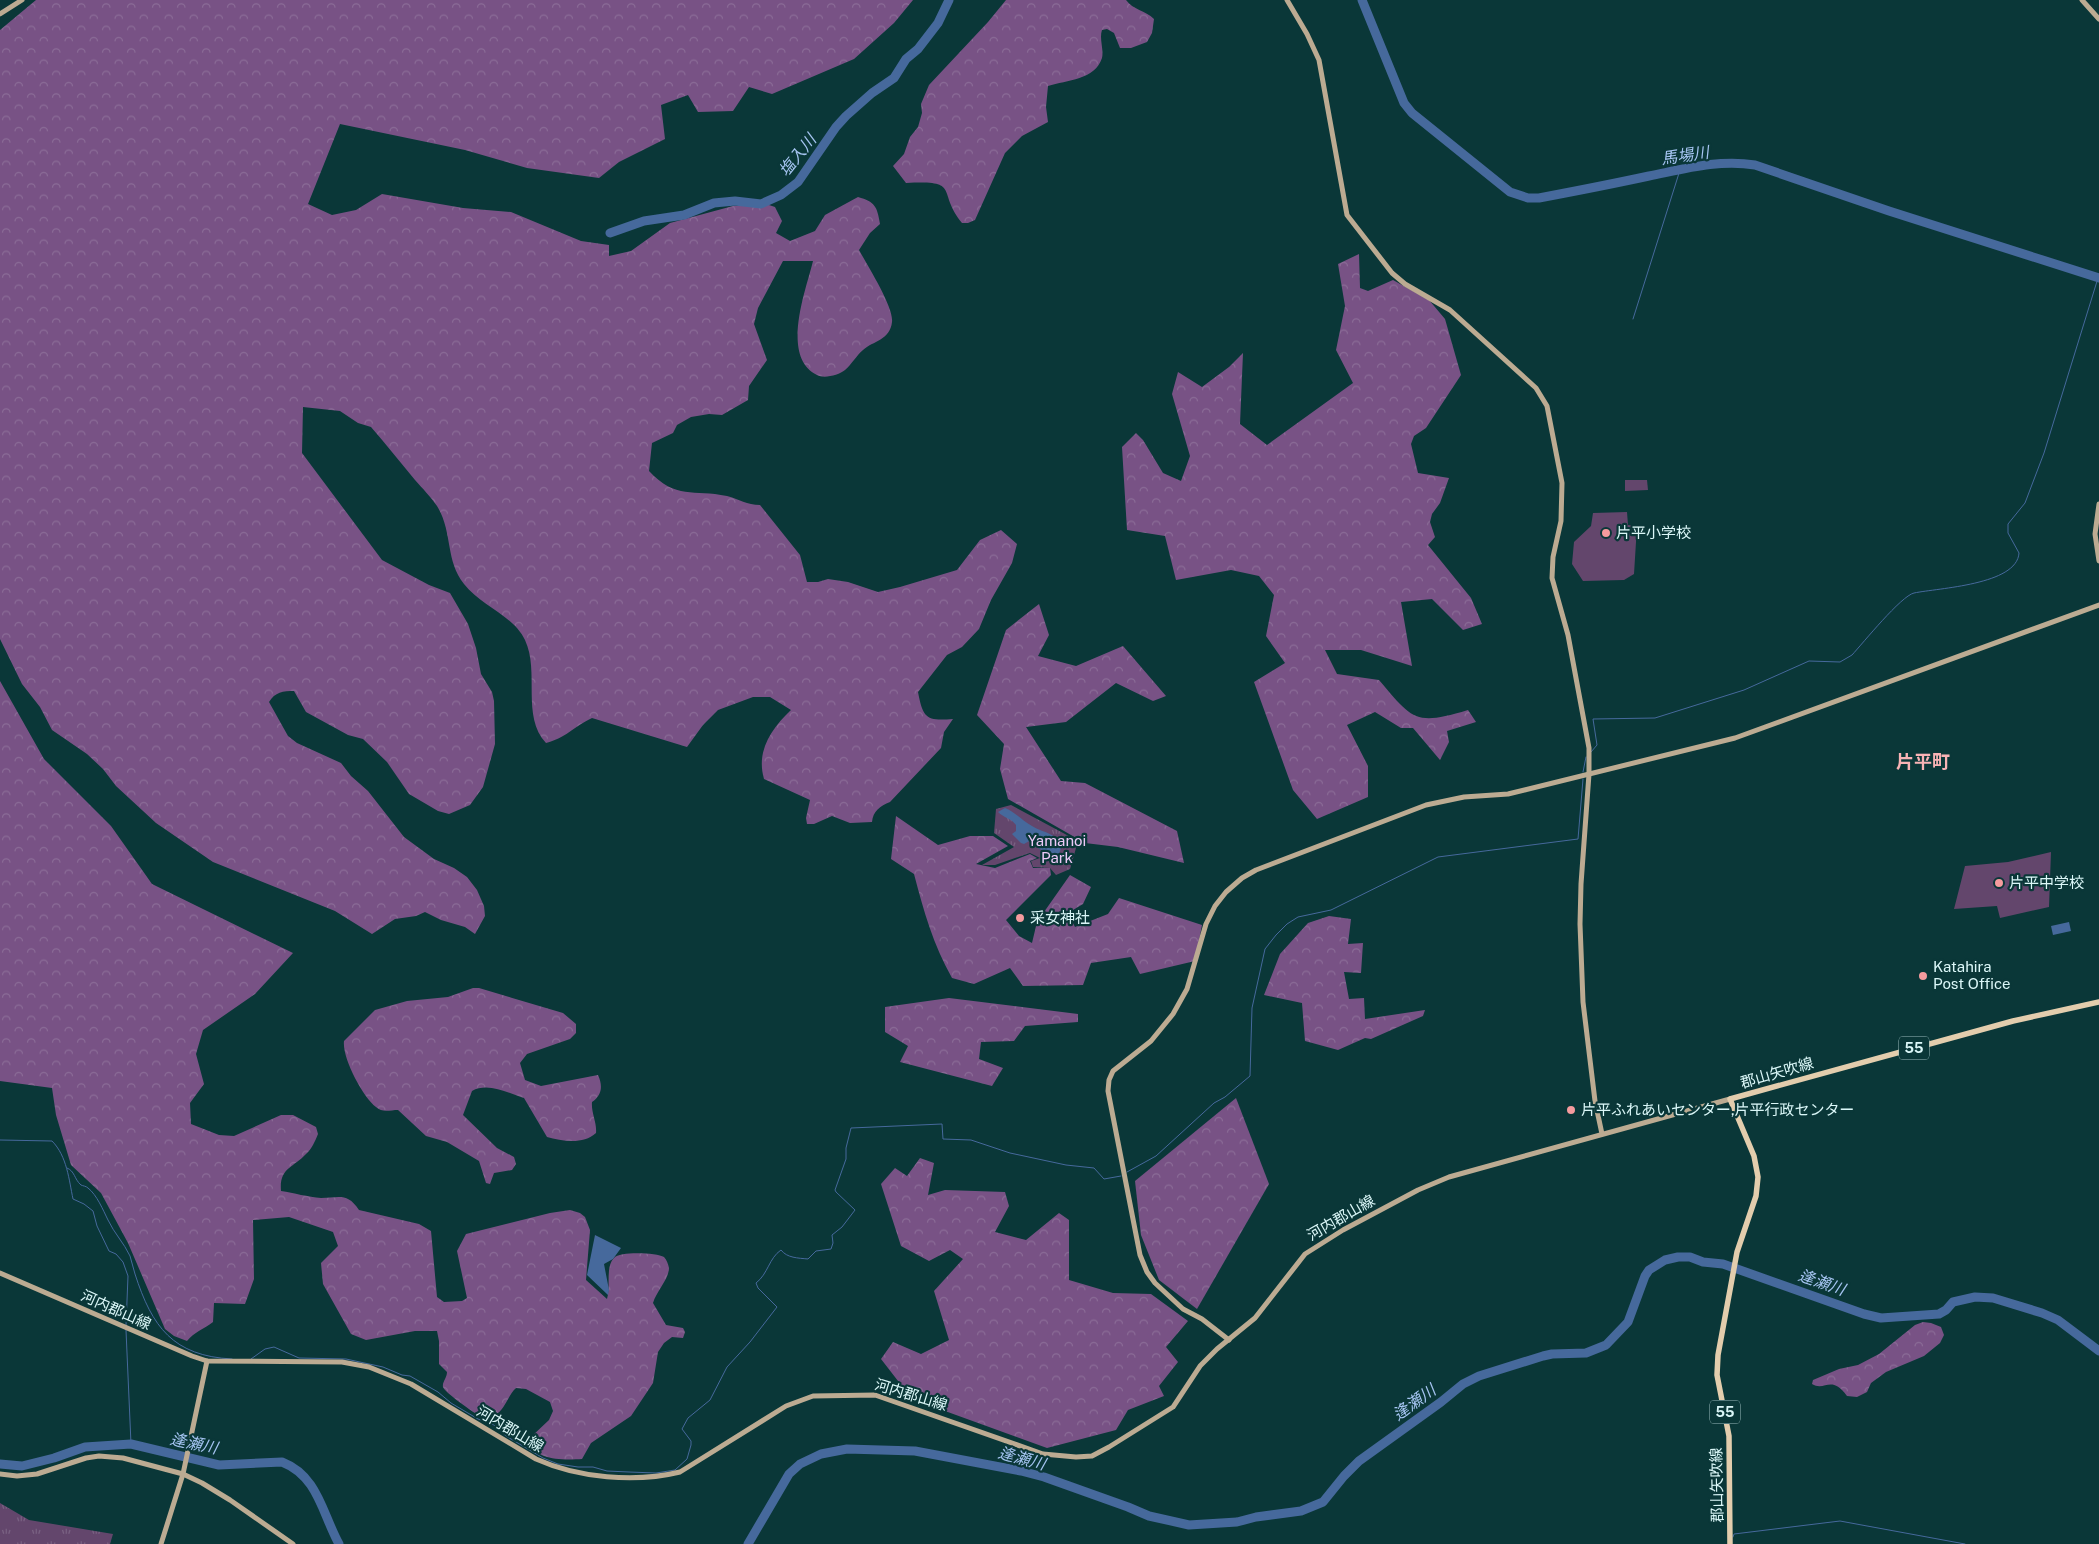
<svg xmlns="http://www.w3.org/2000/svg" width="2099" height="1544" font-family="'Public Sans','Noto Sans JP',sans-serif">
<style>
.grass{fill:url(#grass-tufts)}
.forest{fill:url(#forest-crowns)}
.pitch{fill:#63466c}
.water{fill:#46699c}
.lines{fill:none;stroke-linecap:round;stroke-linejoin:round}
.stream{stroke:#46699c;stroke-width:1}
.river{stroke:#46699c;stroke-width:9}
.secondary{stroke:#bcab92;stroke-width:5}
.primary{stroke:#e3cdad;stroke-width:5.5}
.poi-dot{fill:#f59b9e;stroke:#0a3738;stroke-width:2}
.labels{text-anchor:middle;stroke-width:4.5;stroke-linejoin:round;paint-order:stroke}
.shield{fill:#0a3738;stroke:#9cbdbe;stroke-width:1}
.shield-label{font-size:14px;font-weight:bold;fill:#dbf7f8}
.poi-label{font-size:15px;fill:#dbf7f8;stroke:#0a3738;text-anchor:start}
.park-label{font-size:15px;fill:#edcaf8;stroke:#0a3738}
.street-label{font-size:15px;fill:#dbf7f8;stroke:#0a3738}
.water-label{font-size:16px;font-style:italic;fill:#a5c4f1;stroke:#0a3738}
.quarter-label{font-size:18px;font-weight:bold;fill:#f8b3b5;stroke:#0a3738}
</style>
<defs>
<pattern id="grass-tufts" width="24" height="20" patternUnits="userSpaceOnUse" patternTransform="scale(1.25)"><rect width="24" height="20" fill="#63466c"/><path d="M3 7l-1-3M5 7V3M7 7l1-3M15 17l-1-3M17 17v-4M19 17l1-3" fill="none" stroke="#796182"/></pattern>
<pattern id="forest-crowns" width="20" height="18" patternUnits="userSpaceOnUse" patternTransform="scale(1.25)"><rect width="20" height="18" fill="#785285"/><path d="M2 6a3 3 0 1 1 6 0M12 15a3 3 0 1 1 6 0" fill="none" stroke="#8b6c97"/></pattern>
</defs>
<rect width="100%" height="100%" fill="#0a3738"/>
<g class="grass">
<path d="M1011 805 1078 841 1070 869 1056 875 1050 868 1033 867 1031 861 1040 858 1030 853 995 865H982L1014 847 994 833 996 809Z"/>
<path d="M0 1503 29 1520 113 1534 110 1544H0Z"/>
</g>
<g class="forest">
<path d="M36 0H913L894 23 854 59 772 94 749 87 733 111 698 112 688 95 661 105 665 139 619 162 599 178 527 168 465 150 340 124 308 204 332 215 356 210 382 194 463 208 511 212 581 241 609 245V256L631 251 670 223 733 206 766 204 775 207 782 221 776 233 790 241 815 231 825 215 858 197C875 202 877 206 880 224L870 233 859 250C867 265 894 307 892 322 890 340 873 341 863 350 856 356 852 364 845 370 839 375 824 379 817 375 780 357 806 290 813 261H783L758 308 754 324 767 360 749 386 748 400 722 415 709 414 691 417 677 425 673 433 652 443 649 471C676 500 693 489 727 496 739 499 747 505 760 505L800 555 807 582H818L828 579 848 582 878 592 900 587 957 570 980 540 1001 530 1017 544 1012 563 991 600 979 629 962 647 947 655 918 692C923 719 927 721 953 719L944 732 941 748 890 802C880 806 873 811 872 822L850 823 832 816 814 824H807L806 818 810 800 764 779C756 751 771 729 791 710L770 697H753L718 710 703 725 687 747 592 718C573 727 566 738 546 743 521 716 540 672 525 640 513 615 481 606 464 584 445 560 453 532 437 506 431 497 422 488 415 480 400 462 386 444 371 427L358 423 340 411 303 407 302 453 382 560 429 585 450 593 468 624 476 648 481 674 492 692 494 701 495 744 483 787 470 805 449 814 438 811 409 794 387 762 363 739 348 735 306 712 294 691C283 691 275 692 269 702L288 736 297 743 341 763 351 776 368 791 404 837 434 859 454 868 467 877 477 890 484 906 485 916 475 934 465 927 441 920 425 912 416 916 395 919 372 934 335 911 213 862 156 823 116 786 103 769 87 754 52 730 40 707 22 684 0 639V30Z"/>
<path d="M1006 0H1126C1133 10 1145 10 1154 19L1152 33 1147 42 1131 48H1120L1114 33 1107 29 1102 30C1099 39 1104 49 1102 58 1095 80 1067 80 1048 86L1046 107 1048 122 1022 136 1005 153 975 220 968 223H962C936 191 962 180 906 183L893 166 904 154 910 137 918 127 922 113 921 104 929 85 988 22Z"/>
<path d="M1359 254 1360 288 1368 291 1393 280 1429 300 1445 319 1461 375 1426 428 1414 436 1411 444 1418 473 1449 478 1440 503 1432 514 1430 522 1435 537 1428 545 1471 598 1482 624 1463 630 1432 599 1401 602 1412 666 1361 650H1325L1337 674 1379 680C1413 720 1415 726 1468 710L1476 722 1447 731 1449 742 1440 760 1413 728H1401L1375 712 1347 725 1368 766V797L1317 819 1293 790 1254 682 1285 663 1266 636 1274 595 1259 576 1231 570 1176 580 1165 536 1127 530 1122 447 1136 433 1143 440 1163 473 1181 481 1190 456 1172 394 1178 372 1202 387 1229 367 1243 353 1240 424 1267 445 1353 383 1336 350 1345 306 1338 264Z"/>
<path d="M1039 604 1049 635 1038 656 1076 666 1123 646 1166 696 1153 701 1116 683 1066 722 1026 727 1061 781 1085 783 1177 831 1184 863 1118 847 1085 843 1008 799 1000 769 1004 744 977 715 1006 630Z"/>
<path d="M0 681 44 759 111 826 152 884 293 953 255 994 203 1030 196 1054 204 1084 190 1103 191 1124 219 1135 234 1136 281 1115H293L316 1127 318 1134C315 1141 312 1149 306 1154 293 1168 279 1168 281 1191 294 1193 308 1197 321 1198 339 1198 347 1192 359 1210L419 1224 431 1231 437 1297 444 1302 462 1301 467 1298 457 1251 466 1234 550 1213 570 1210 580 1213 585 1217 590 1230 586 1280 607 1299C611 1286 605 1267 614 1258 620 1251 657 1253 664 1257 667 1260 668 1264 669 1268 669 1279 656 1292 653 1303L666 1325 683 1328 685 1332 683 1338 672 1337 664 1343 658 1352 653 1383 631 1416 591 1443 582 1459C566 1460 530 1462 531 1437L549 1420 553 1411 550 1402 526 1389 516 1388C508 1395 505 1410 495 1415 491 1417 484 1418 480 1416 474 1413 444 1392 443 1387 442 1382 447 1378 447 1372L439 1364V1341L437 1331H415L366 1340 351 1334 323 1284 321 1263 338 1246 333 1232 289 1217 253 1220 254 1279 245 1304 214 1303 213 1322C204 1329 194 1332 187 1341L174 1336 165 1329 128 1243 101 1193 71 1165 56 1115 52 1088 0 1081Z"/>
<path d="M896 816 938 845 970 836H993L1008 846 976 864 995 868 1030 854 1037 858 1030 861 1033 868H1050L1051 875 1006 920 1019 936 1032 943 1037 922 1070 875 1091 887 1083 904 1068 913 1075 927 1108 914 1119 898 1202 925 1195 961 1140 974 1131 957 1091 963 1083 985 1023 986 1010 968 974 984 952 978C933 944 924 912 914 874L891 859Z"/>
<path d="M1329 916 1351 919 1348 944 1363 943 1361 973 1344 972 1349 999 1364 998 1365 1019 1425 1010 1423 1016 1371 1039 1365 1038 1338 1050 1305 1041 1302 1003 1264 995 1280 954 1308 923Z"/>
<path d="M473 988H479L563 1013 576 1024V1033L570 1039 527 1054 520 1063 525 1080 541 1086 598 1075C603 1086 602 1095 592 1102 591 1113 597 1122 596 1133 583 1145 562 1141 547 1137L524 1098C508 1093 488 1082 472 1091L463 1115 497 1148 514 1157 516 1164 512 1170 494 1173 490 1184 486 1183 479 1161 447 1142 426 1136 398 1110C390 1110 382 1113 376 1107 363 1097 342 1058 344 1041L375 1010 407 1001 448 997Z"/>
<path d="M949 998 1078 1014V1022L1025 1026 1014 1041 981 1042 979 1059 1003 1068 992 1086 900 1062 908 1046 885 1032V1007Z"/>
<path d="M1236 1098 1269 1184 1197 1309 1159 1280 1141 1235 1135 1181Z"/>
<path d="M920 1158 934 1163 928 1195 945 1190 1005 1192 1009 1206 995 1232 1026 1240 1059 1213 1069 1220V1280L1113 1293 1151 1294 1188 1321 1166 1347 1178 1362 1159 1386 1164 1396 1128 1410 1116 1430 1047 1448 912 1399 881 1359 893 1342 921 1354 949 1340 934 1291 963 1259 950 1250 929 1261 901 1246 881 1184 895 1168 907 1176Z"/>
<path d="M1923 1322 1931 1323 1941 1327 1944 1335 1940 1343 1924 1356 1886 1372 1871 1383 1867 1392 1857 1397 1847 1396C1831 1374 1825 1392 1812 1384L1813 1380 1839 1369 1858 1365 1879 1354 1915 1325Z"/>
</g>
<g class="pitch">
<path d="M1647 480 1648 490 1625 491V480Z"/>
<path d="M1627 512 1628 525 1637 526 1634 574 1624 580 1583 581 1572 564 1574 542 1591 526 1593 513Z"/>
<path d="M2051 852 2049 907 2000 918 1997 906 1954 909 1965 866 2008 862Z"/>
</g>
<g class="water">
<path d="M1005 808C1015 812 1023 821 1032 826 1041 832 1056 833 1062 845L1059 854C1053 854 1039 850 1035 846V842L1031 840 1024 844 1021 843 1012 834 1016 831V825C1011 818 1004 818 998 812Z"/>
<path d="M2069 922 2071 931 2053 935 2051 926Z"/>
<path d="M595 1235 621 1248 613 1259 604 1264 609 1290 608 1295 587 1275Z"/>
</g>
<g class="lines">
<g class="stream">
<path d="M1633 319 1680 170"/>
<path d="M1591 752 1597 745 1593 719 1655 718 1744 690 1809 661 1840 662 1852 655C1863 643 1901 596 1914 593 1938 588 2017 585 2019 553L2008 533V524L2025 503 2044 453 2098 278"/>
<path d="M1583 772 1586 757"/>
<path d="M0 1140 52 1141C67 1156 69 1180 73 1199L84 1204 93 1211 97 1226 109 1251 116 1254 123 1262 128 1276 126 1326"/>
<path d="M67 1168C75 1171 74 1179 81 1185 83 1186 86 1186 88 1188 97 1195 103 1210 108 1220 114 1233 124 1243 130 1256 132 1262 133 1268 135 1274 152 1327 173 1356 232 1359"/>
<path d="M1127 1172 1156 1156 1214 1103 1225 1097 1250 1076 1252 1008 1265 949 1276 935 1287 924 1298 917 1331 910 1438 857 1578 839 1583 779"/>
<path d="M126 1330 131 1444"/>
<path d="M251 1359 265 1349 274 1347 299 1358 346 1359 383 1367 402 1375 410 1376 438 1392 451 1403 478 1419 494 1425 506 1436 543 1458 558 1464 578 1467H593L607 1471 629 1472 656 1473 675 1470 687 1459 691 1445V1441L682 1429 688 1418 710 1400 727 1367 750 1342 777 1307 758 1288 756 1283C768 1274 769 1258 781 1250 787 1258 798 1258 808 1259L816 1251 831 1249 833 1243 832 1235 842 1227 855 1210 836 1192 835 1190 846 1159V1148L851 1128 942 1124 943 1139 971 1140 1010 1153 1066 1165 1094 1168 1104 1179 1121 1176"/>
<path d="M1733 1537 1734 1534 1840 1521 1965 1544"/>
</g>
<g class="river">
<path d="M1362 0 1404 103 1412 113 1510 192 1528 198H1539C1576 191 1612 184 1649 176 1684 169 1719 159 1755 165L1889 211 2099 278"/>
<path d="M610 233 644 221 684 215 714 203 735 201 761 204 781 195 798 182 836 127 846 116 872 93 894 78 906 59 918 49 938 23 949 0"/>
<path d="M0 1464 22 1466 54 1458 85 1447 131 1444 219 1465 282 1462C318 1476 322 1513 339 1544"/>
<path d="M748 1544 789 1474 800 1464 821 1454 847 1449 915 1451 1021 1471 1044 1477 1128 1507 1149 1516 1189 1525 1237 1522 1256 1517 1301 1511 1323 1502 1344 1476 1359 1461 1441 1402 1463 1384 1479 1376 1543 1356 1552 1354 1586 1353 1606 1345 1628 1322 1645 1276 1649 1270 1665 1260 1678 1257H1690L1703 1262 1723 1264 1864 1314 1881 1318 1939 1314 1946 1310 1953 1302 1975 1297 1993 1298 2042 1313 2058 1320 2099 1351"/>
</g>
<g class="secondary">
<path d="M1287 0 1307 34 1319 60 1347 215 1392 273 1405 284 1450 310 1536 388 1547 406 1562 483 1561 521 1553 557 1552 578 1568 635 1589 748V774L1581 884 1580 924 1583 1002 1595 1101 1602 1134"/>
<path d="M2082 0 2099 19"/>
<path d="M0 14 22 0"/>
<path d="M2099 504 2095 534 2099 561"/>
<path d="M0 1273 192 1356 207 1361 342 1362 369 1367 411 1384 536 1459C578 1478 635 1483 680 1472L786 1406 813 1396 875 1395 1043 1454 1076 1457 1092 1456 1109 1447 1173 1407 1200 1366 1217 1349 1255 1318 1305 1254 1343 1230 1418 1190 1449 1177 1730 1099"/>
<path d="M1229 1340 1202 1319 1183 1309 1155 1283 1147 1272 1140 1255 1108 1091 1109 1080 1113 1071 1151 1041 1173 1014 1187 989 1206 924 1215 906 1226 892 1242 878 1256 870 1426 805 1464 797 1508 794 1735 738 2099 605"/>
<path d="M0 1474 17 1476 37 1474 86 1458 99 1456 123 1458 183 1474 202 1483 230 1500 293 1544"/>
<path d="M161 1544 183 1474 207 1361"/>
</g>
<path class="primary" d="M1730 1544 1729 1436 1717 1375 1718 1355 1737 1252 1756 1196 1758 1177 1754 1156 1730 1099 2013 1021 2099 1002"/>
</g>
<g class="poi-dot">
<circle cx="1606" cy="533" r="5"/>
<circle cx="1999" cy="883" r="5"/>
<circle cx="1020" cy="918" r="5"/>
<circle cx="1923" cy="976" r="5"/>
<circle cx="1571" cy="1110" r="5"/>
</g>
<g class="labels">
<g class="shield">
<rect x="1899" y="1036.5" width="30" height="23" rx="4"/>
<rect x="1710" y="1400.5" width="30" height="23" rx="4"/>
</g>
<g class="shield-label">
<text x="1914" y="1053">55</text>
<text x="1725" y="1417">55</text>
</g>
<g class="poi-label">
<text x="1616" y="538">片平小学校</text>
<text x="2009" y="888">片平中学校</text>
<text x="1030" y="923">采女神社</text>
<text x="1933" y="972">Katahira<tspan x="1933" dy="17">Post Office</tspan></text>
<text x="1581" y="1115">片平ふれあいセンター,片平行政センター</text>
</g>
<g class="park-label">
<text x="1057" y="846">Yamanoi<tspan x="1057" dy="17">Park</tspan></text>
</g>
<g class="street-label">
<text transform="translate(1777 1073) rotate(-16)" y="5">郡山矢吹線</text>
<text transform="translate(1341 1218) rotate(-30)" y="5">河内郡山線</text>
<text transform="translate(116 1310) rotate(24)" y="5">河内郡山線</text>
<text transform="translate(911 1395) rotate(17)" y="5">河内郡山線</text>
<text transform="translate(510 1429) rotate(31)" y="5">河内郡山線</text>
<text transform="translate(1717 1485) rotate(-91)" y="5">郡山矢吹線</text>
</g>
<g class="water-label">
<text transform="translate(797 155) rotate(-51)" y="6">塩入川</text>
<text transform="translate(1685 155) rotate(-8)" y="6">馬場川</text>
<text transform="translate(1822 1282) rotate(19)" y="6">逢瀬川</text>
<text transform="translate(1414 1402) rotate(-36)" y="6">逢瀬川</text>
<text transform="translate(194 1443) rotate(12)" y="6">逢瀬川</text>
<text transform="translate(1022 1458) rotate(15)" y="6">逢瀬川</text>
</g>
<g class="quarter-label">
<text x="1923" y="768">片平町</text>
</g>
</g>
</svg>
